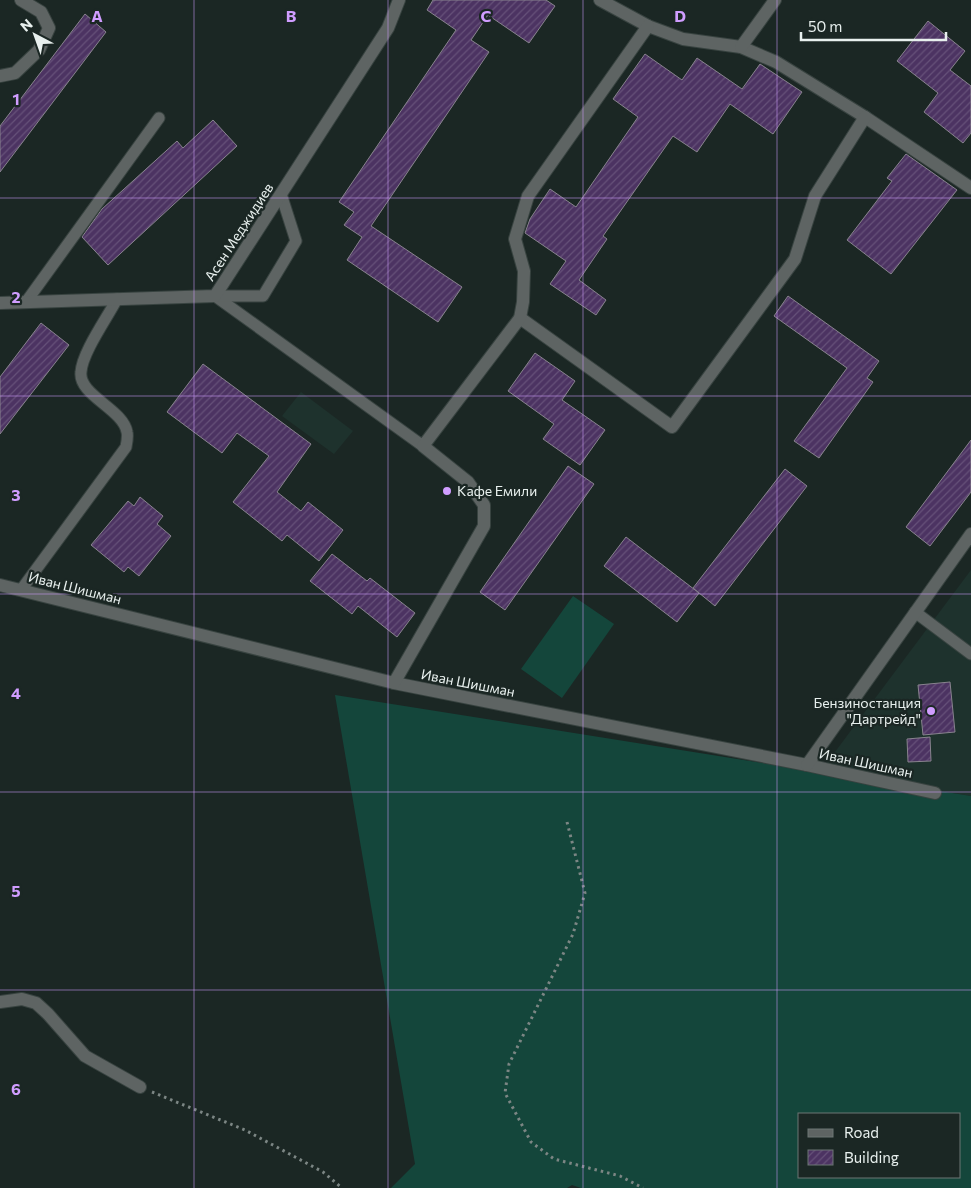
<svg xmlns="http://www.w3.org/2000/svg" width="971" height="1188" font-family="Commissioner,sans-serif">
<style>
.built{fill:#1e322d}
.grass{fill:#14463b;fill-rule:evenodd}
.building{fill:url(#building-hatch);stroke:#88838e}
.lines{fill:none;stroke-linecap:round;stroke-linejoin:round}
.service-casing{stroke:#384340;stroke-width:13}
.minor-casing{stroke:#384340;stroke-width:14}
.path{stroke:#7c8684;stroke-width:3;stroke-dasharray:2.5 4;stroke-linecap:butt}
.service{stroke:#5e6463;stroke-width:11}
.minor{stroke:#5e6463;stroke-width:12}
.grid{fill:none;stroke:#d09dff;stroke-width:1;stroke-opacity:0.55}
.poi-dot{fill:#d09dff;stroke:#1b2724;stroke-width:2}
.labels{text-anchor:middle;stroke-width:4.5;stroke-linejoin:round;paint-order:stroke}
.street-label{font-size:14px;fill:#e8f0ee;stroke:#1b2724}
.poi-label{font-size:14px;fill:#e8f0ee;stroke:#1b2724;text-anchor:start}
.grid-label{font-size:16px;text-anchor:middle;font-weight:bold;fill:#d09dff;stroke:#1b2724;stroke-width:4.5;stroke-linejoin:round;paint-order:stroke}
</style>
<defs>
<pattern id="building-hatch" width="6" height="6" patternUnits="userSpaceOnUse" patternTransform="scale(1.25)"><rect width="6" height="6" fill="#4c3362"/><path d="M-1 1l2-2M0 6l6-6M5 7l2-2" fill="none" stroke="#665179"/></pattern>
</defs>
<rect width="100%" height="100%" fill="#1b2724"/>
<g class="built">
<path d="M301 392 353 431 334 454 282 416Z"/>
<path d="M971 570V796L820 772Z"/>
</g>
<g class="grass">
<path d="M573 596 614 624 562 698 521 669Z"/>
<path d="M335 695 971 796V1188H581L572 1185 567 1188H391L415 1164ZM800 1114H960V1177H800Z"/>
</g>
<g class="building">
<path d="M433 0H546L555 6 529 43 488 15 471 40 489 52 371 226 462 287 438 322 347 260 362 237 344 225 354 212 339 202 456 30 427 10Z"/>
<path d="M85 14 106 32 0 172V126Z"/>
<path d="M928 21 965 51 950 70 971 86V133L963 143 924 112 938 93 897 61Z"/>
<path d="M645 54 682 80 697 58 742 89 760 64 802 92 773 134 730 104 697 152 673 136 603 236 607 239 579 280 606 300 596 315 550 284 566 261 525 233 530 219 550 189 576 207 638 117 613 99Z"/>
<path d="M213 120 237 146 108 265 82 237 102 209 177 141 183 148Z"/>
<path d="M906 154 957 190 891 274 847 240 892 181 887 178Z"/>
<path d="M788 296 879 361 867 378 873 382 819 458 794 441 847 368 774 316Z"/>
<path d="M41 323 69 345 0 434V377Z"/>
<path d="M535 353 575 381 562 400 605 430 580 465 543 439 554 424 508 391Z"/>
<path d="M203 364 311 444 277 492 301 511 308 502 343 530 319 561 287 535 282 541 233 502 269 456 237 433 222 453 167 412Z"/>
<path d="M971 440V492L930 546 906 527Z"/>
<path d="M568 466 594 484 505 610 480 592Z"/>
<path d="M785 469 807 486 715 606 693 588Z"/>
<path d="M140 497 163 516 157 524 171 536 139 576 128 567 124 572 91 545 128 501 134 506Z"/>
<path d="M626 537 699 593 677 622 604 566Z"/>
<path d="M332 554 367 581 370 578 415 613 397 637 358 606 352 614 310 581Z"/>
<path d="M950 682 955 732 923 735 918 685Z"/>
<path d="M930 737 931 761 908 762 907 739Z"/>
</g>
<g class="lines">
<g class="service-casing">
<g id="service">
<path d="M215 296 423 446"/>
<path d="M215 296H263L296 241 281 194"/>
<path d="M26 302 159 118"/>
<path d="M21 590 126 447C127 442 128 436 127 432 123 409 78 395 81 372 82 353 107 318 117 299"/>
<path d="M915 612 971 654"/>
</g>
</g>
<g class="minor-casing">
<g id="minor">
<path d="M600 0 648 26 683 39 741 47 776 62 865 117 971 188"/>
<path d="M741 47 775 0"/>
<path d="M0 76 15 73 39 50 49 28 41 12 21 0"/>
<path d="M0 303 215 296 388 28 399 0"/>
<path d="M520 318 672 427 795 259 815 196 865 117"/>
<path d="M0 585 394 683 807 765 935 793"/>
<path d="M394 683 484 526V505L468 482 423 446 520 318 523 302 524 271 515 239 528 196 648 26"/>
<path d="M807 765 971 534"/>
<path d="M0 1002 22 999 36 1003 48 1014 85 1056 140 1087"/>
</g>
</g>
<g class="path">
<path d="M567 822 585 893 573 934 509 1064 505 1093 531 1142 554 1159 620 1176 643 1188"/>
<path d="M152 1092 245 1130 323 1172 342 1188"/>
</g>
<use href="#service" class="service"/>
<use href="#minor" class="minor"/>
</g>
<path class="grid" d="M194 0V1188M388 0V1188M583 0V1188M777 0V1188M0 198H971M0 396H971M0 594H971M0 792H971M0 990H971"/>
<g class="poi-dot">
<circle cx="447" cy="491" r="5"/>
<circle cx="931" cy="711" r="5"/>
</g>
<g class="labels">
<g class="street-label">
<text transform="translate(239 232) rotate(-57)" y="5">Асен Меджидиев</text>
<text transform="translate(75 588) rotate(14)" y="5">Иван Шишман</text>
<text transform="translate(468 683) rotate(11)" y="5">Иван Шишман</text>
<text transform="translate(866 763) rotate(12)" y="5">Иван Шишман</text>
</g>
<g class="poi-label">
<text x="457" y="496">Кафе Емили</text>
<text x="921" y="708" text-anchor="end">Бензиностанция<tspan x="921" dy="16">"Дартрейд"</tspan></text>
</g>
</g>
<g class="grid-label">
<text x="97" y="22">A</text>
<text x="291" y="22">B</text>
<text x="486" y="22">C</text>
<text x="680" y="22">D</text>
<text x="16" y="105">1</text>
<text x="16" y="303">2</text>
<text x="16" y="501">3</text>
<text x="16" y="699">4</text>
<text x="16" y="897">5</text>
<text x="16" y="1095">6</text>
</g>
<rect x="798" y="1113" width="162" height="65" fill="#1b2724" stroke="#6d7775"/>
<rect x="808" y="1129" width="25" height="8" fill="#5e6463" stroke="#6d7775"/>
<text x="844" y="1138" font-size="15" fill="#e8f0ee">Road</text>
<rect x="808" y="1150" width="25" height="15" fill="url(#building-hatch)" stroke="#6d7775"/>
<text x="844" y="1163" font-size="15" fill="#e8f0ee">Building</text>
<g transform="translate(35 35) rotate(319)" stroke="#1b2724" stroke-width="4" paint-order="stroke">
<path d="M0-4L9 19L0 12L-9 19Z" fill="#e8f0ee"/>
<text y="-8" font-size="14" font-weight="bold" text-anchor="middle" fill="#e8f0ee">N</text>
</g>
<path d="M801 32v8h145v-8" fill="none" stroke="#e8f0ee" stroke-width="2.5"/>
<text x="808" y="32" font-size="15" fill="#e8f0ee" stroke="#1b2724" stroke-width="4" paint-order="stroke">50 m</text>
</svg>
